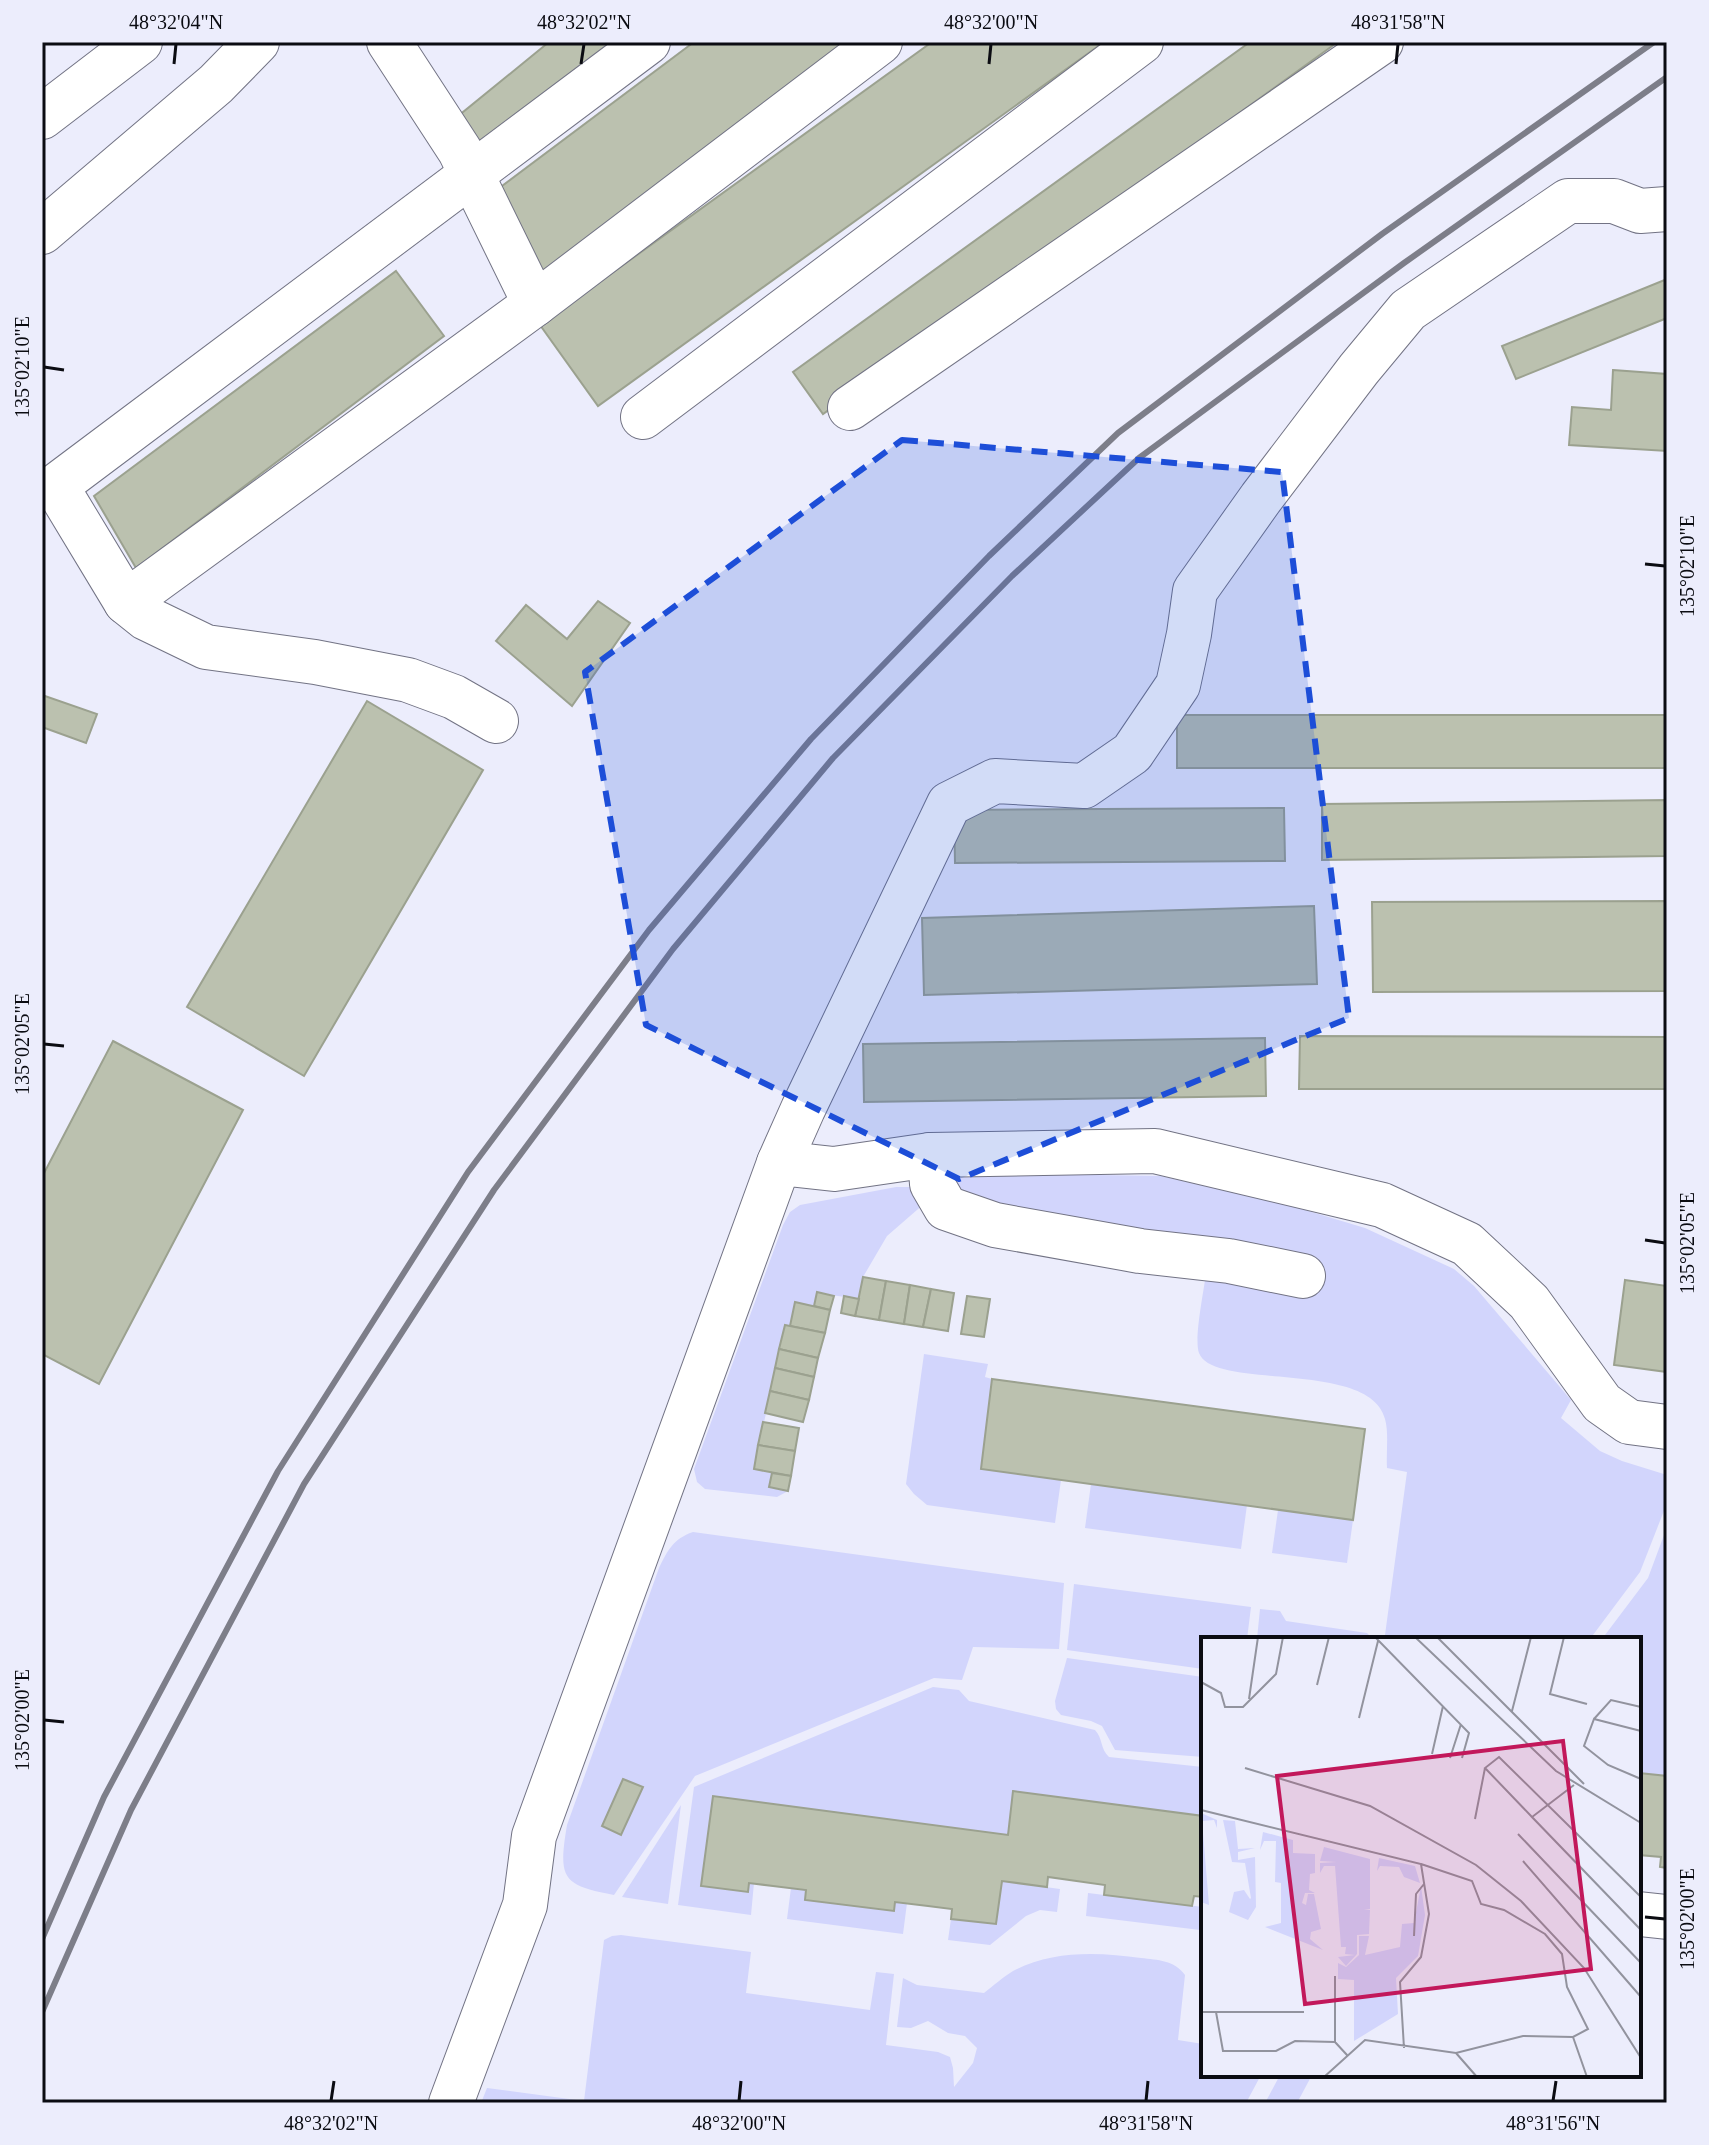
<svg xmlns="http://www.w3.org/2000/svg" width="1709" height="2145" font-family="'Times New Roman',serif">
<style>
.green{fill:#d2d5fc}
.building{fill:#bbc1af;stroke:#9ba18f;stroke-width:2}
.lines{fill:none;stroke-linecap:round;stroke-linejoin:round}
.minor-casing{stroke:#727384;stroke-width:46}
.major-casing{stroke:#727384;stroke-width:46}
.minor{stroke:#fff;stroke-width:44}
.major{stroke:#fff;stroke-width:44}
.rail{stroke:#7d7e89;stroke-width:6}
.marked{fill:#1d4ed8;fill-opacity:0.2;stroke:#1d4ed8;stroke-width:6;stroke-dasharray:16 10;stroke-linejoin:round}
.ticks{fill:none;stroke:#0b0c12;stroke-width:3}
.inset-road{fill:none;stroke:#92939e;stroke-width:2}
.view{fill:#c2185b;fill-opacity:0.15;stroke:#c2185b;stroke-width:4}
.inset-edge{fill:none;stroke:#0b0c12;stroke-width:4}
.neatline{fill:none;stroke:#0b0c12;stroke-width:3}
.ticks-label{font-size:20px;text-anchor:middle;fill:#0b0c12}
</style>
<rect width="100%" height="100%" fill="#ecedfc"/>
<g class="green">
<path d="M969 1173 1161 1176 1295 1207 1365 1228 1454 1269 1474 1286 1571 1400 1561 1418 1600 1451 1622 1461 1667 1475V1503L1640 1572 1590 1639H1388L1385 1635 1407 1472 1387 1468C1386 1452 1389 1433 1385 1419 1370 1359 1213 1391 1199 1353 1194 1340 1203 1295 1205 1280L971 1209 943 1180Z"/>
<path d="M896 1187H920L925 1203 887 1236 863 1277 859 1299 817 1293 814 1306 795 1302 790 1326 785 1325 754 1469 772 1473 770 1487 788 1491 777 1497 705 1489 697 1482 694 1469 783 1225 790 1212 800 1205Z"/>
<path d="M924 1354 988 1364 985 1377 992 1379 981 1469 1061 1480 1055 1523 927 1505 914 1494 906 1484Z"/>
<path d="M1091 1484 1247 1505 1241 1549 1085 1528Z"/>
<path d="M1278 1510 1353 1520 1347 1563 1272 1553Z"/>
<path d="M1667 1527V1776L1639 1773V1639H1602L1648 1578Z"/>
<path d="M693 1532 1064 1583 1059 1649 973 1647 962 1680 934 1678 695 1776 614 1895C562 1885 558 1879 567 1825L659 1568C668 1550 673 1539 693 1532Z"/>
<path d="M1074 1584 1251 1607 1247 1639H1203V1669L1067 1650Z"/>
<path d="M1260 1609 1280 1611 1286 1621 1367 1633 1373 1639H1257Z"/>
<path d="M1067 1658 1203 1677V1757L1115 1750 1102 1726 1091 1721 1061 1715 1056 1709 1055 1701Z"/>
<path d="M933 1687 959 1690 969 1701 1095 1730C1103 1738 1100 1749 1109 1757L1203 1767V1816L1013 1791 1008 1835 713 1797 701 1886 748 1892 749 1883H754L751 1915 678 1905 694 1787Z"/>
<path d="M681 1805 668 1904 622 1897Z"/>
<path d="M1002 1881 1060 1889 1057 1912 1040 1910 1026 1916 990 1945 948 1940 951 1919Z"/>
<path d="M791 1888 806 1890V1900L893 1911 895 1902 907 1903 903 1934 787 1919Z"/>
<path d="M1088 1893 1203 1907 1200 1930 1086 1916Z"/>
<path d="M621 1935 751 1952 746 1993 870 2010 876 1972 894 1974 886 2045 938 2052 950 2057 953 2068 954 2087 973 2063 977 2048 965 2036 948 2033 928 2021 911 2028 897 2027 903 1978 917 1985 984 1993C993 1986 1003 1977 1013 1971 1052 1950 1099 1952 1141 1958 1158 1960 1174 1960 1185 1975L1178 2040 1203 2044V2075H1261L1246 2103H481L487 2088 584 2101 604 1940 612 1936Z"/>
<path d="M1280 2075H1312L1297 2103H1265Z"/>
</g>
<g class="building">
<path d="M549 42H619L485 151 457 117Z"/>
<path d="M694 42H850L542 273 486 198Z"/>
<path d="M932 42H1104L598 406 540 325Z"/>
<path d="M1250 42H1334L1335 44 823 414 793 372Z"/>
<path d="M396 271 444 336 136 568 94 496Z"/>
<path d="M1667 279V318L1516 379 1502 346Z"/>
<path d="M1613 370 1667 374V451L1569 445 1572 407 1611 410Z"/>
<path d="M598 601 630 623 572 706 496 641 526 605 567 639Z"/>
<path d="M42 695 97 714 86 743 42 727Z"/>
<path d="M367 701 483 770 304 1076 187 1007Z"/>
<rect x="1177" y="715" width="490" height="53"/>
<path d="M1667 800V856L1322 860V804Z"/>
<path d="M1284 808 1285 861 955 863 954 810Z"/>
<path d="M1667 901V991L1373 992 1372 902Z"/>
<path d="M1314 906 1317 984 924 995 922 918Z"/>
<path d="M1300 1036 1667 1037V1089H1299Z"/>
<path d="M1265 1038 1266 1096 864 1102 863 1044Z"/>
<path d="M113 1041 243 1110 99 1384 42 1354V1177Z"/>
<path d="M863 1277 886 1281 879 1320 855 1316Z"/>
<path d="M1625 1280 1667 1286V1372L1614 1365Z"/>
<path d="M886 1281 910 1285 904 1324 879 1320Z"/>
<path d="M910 1285 931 1289 923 1327 904 1324Z"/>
<path d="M931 1289 954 1293 948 1331 923 1327Z"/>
<path d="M817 1292 834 1296 830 1310 814 1306Z"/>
<path d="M844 1296 859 1299 855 1316 841 1313Z"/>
<path d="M967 1296 990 1299 984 1337 961 1334Z"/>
<path d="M795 1302 830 1310 825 1333 790 1326Z"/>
<path d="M785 1325 825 1333 818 1358 779 1349Z"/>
<path d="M779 1349 818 1358 814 1377 775 1368Z"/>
<path d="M775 1368 814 1377 809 1400 770 1391Z"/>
<path d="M992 1379 1365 1429 1353 1520 981 1469Z"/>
<path d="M770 1391 809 1400 803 1422 765 1413Z"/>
<path d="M763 1422 799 1428 795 1451 758 1445Z"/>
<path d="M758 1445 795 1451 791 1476 754 1469Z"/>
<path d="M772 1473 791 1476 788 1491 769 1487Z"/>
<path d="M1639 1773 1667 1776V1868L1660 1867 1661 1857 1639 1855Z"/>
<path d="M623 1779 643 1787 621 1835 602 1826Z"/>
<path d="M1013 1791 1203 1816V1897L1194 1896 1192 1906 1104 1895 1105 1885 1048 1877 1047 1887 1002 1881 996 1924 951 1919 952 1909 928 1906 895 1902 894 1911 805 1900 806 1890 773 1886 749 1883 748 1892 701 1886 713 1796 1008 1835Z"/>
</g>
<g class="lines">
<g class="minor-casing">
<g id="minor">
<path d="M389 42 460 151 535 304 880 42"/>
<path d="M42 117 140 42"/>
<path d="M535 304 126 602 56 486 648 42"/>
<path d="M850 408 1381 42"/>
<path d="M643 417 1141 42"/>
<path d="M126 602 146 618 206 647 315 662 408 680 454 697 496 721"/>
<path d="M930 1155 932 1184 946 1208 995 1225 1140 1251 1229 1261 1303 1276"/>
<path d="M779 1163 803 1109 949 804 995 781 1084 786 1132 753 1178 685 1189 634 1195 591 1261 498 1359 369 1408 310 1568 201H1614L1640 211 1667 209"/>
<path d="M1639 1914 1667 1917"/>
<path d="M451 2103 525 1905 534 1836 779 1163 834 1169 930 1155 1155 1151 1382 1205 1467 1244 1529 1302 1602 1403 1629 1422 1667 1427"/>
</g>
</g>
<g class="major-casing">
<path id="major" d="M42 232 216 84 257 42"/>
</g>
<use href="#minor" class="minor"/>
<use href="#major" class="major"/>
<g class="rail">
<path d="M42 1939 104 1797 278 1471 468 1172 649 930 811 739 989 556 1118 433 1382 234 1654 42"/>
<path d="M42 2012 131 1810 304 1484 494 1190 673 949 833 758 1012 576 1139 458 1404 263 1667 77"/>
</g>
</g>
<path class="marked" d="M902 440 1282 472 1349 1018 959 1179 646 1025 585 672Z"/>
<path class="ticks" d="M174 64 176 44M581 64 584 44M989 64 991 44M1396 64 1398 44M44 367 64 370M1645 564 1665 566M44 1044 64 1046M1645 1240 1665 1243M44 1720 64 1722M1645 1917 1665 1919M331 2101 334 2081M739 2101 741 2081M1146 2101 1148 2081M1553 2101 1556 2081"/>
<g transform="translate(1201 1637)">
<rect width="440" height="440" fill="#ecedfc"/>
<path d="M0 176 16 183V191L13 183 1 184 8 268 0 265ZM22 183 34 184 37 212 54 211 37 215V223L54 220 55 270 47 283 28 275 33 255 43 253 49 262 50 261 44 226 31 225ZM62 195 92 203V216L114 217V236L109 237 108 253 114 256H104L101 266 105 268 107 257H113L120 292 110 295 109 302 122 313 64 290 80 286V246L74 245 75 204H63L59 213ZM123 210 169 222V272L163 273H169L168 297 156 298V317L145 329 137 320 154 318 144 317 145 310H140L134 229H123L119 236V226L135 225 119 224ZM178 221 214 229 219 246 203 240 198 230 179 229 176 234ZM220 249 224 278 217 319 195 341 197 377 153 404V343L137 342V326L145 330 158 318V299H168L164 318 199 310 201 287 213 286Z" fill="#d2d5fc"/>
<path class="inset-road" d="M174 0 268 96 261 121M214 0 355 134 440 186M236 0 383 147M363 0 349 57 386 67M0 45 20 56 24 70H42L75 37 82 0M116 48 128 0M48 62 57 0M311 74 330 0M158 81 177 4M393 82 410 63 440 70M440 94 393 82 383 109 407 128 440 142M231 117 242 69M249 121 260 87M44 131 169 169 275 228 320 264 383 331 440 421M373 148 331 180 440 293M0 173 220 227 228 277 220 320 199 345 203 411M331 180 284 131 298 120 440 260M274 182 284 131M317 197 440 326M322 224 440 360M213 299 215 257 223 247M134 339V405L146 418M0 375H103M15 375 22 414H75L94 404 134 405M372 400 386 440M255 416 276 440M123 440 164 403 255 416 322 399 372 400 387 392 366 350 361 317 344 297 303 273 280 267 271 244 220 227"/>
<path class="view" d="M362 104 390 332 104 367 76 139Z"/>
<rect width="440" height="440" class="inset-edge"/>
</g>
<rect width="1709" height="2145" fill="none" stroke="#ecedfc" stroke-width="88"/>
<rect x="44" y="44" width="1621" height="2057" class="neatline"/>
<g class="ticks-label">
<text x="176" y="29">48°32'04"N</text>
<text x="584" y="29">48°32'02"N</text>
<text x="991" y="29">48°32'00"N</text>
<text x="1398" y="29">48°31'58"N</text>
<text transform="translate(22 367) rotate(-90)" y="7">135°02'10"E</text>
<text transform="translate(1687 566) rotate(-90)" y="7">135°02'10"E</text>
<text transform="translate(22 1044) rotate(-90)" y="7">135°02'05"E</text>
<text transform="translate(1687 1243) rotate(-90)" y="7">135°02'05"E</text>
<text transform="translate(22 1720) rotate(-90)" y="7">135°02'00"E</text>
<text transform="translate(1687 1919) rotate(-90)" y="7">135°02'00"E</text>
<text x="331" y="2130">48°32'02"N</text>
<text x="739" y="2130">48°32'00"N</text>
<text x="1146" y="2130">48°31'58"N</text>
<text x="1553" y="2130">48°31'56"N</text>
</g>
</svg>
